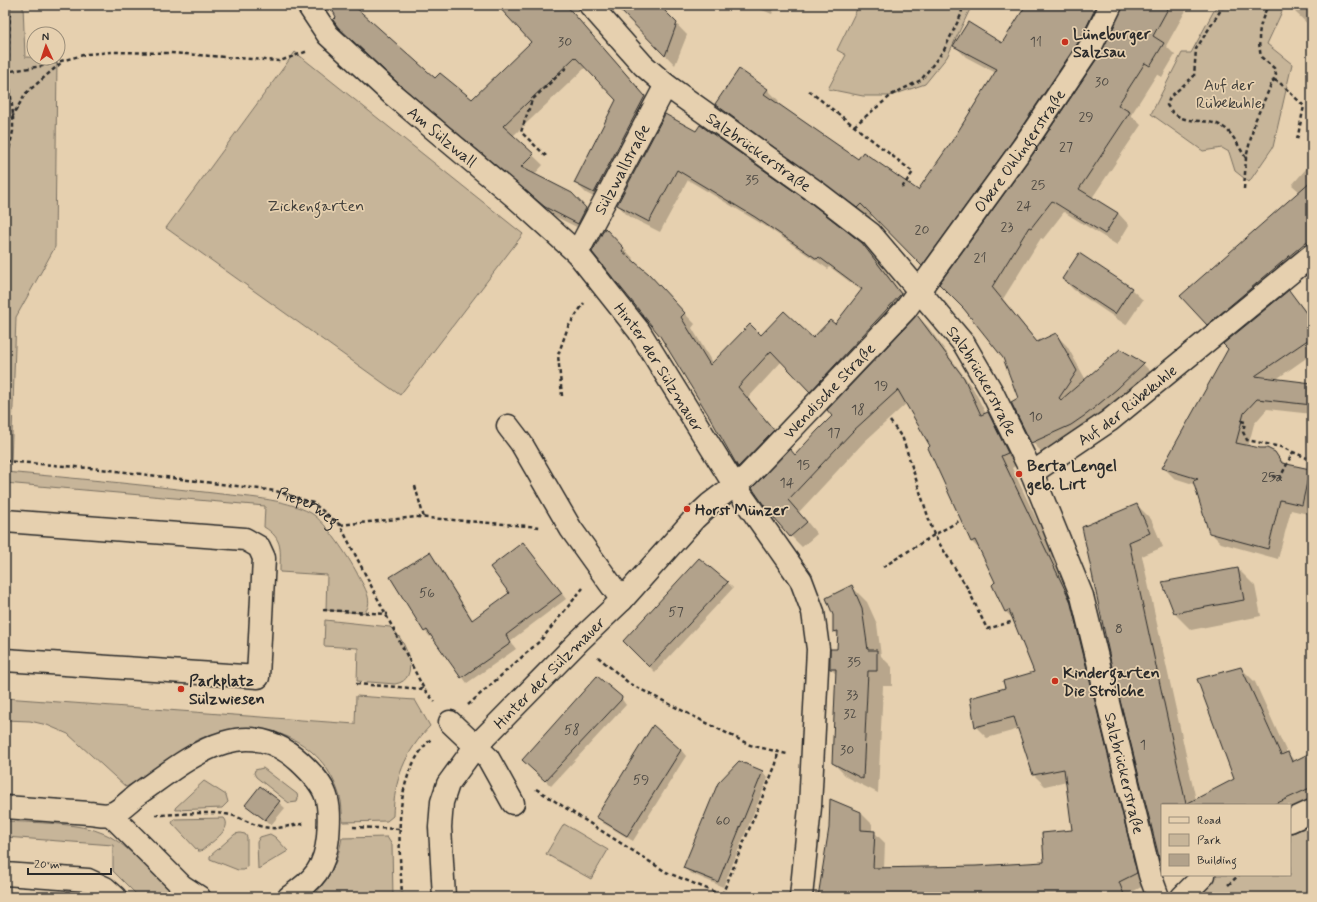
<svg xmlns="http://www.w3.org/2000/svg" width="1317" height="902" font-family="Mynerve,sans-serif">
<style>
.green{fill:#c7b599;stroke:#797062}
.shadow{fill:#0003}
.building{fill:#b2a28b;stroke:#2b2b2b}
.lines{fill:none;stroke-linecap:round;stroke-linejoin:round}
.minor-casing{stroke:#2b2b2b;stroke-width:25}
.path{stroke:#2b2b2b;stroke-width:2.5;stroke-dasharray:4 3;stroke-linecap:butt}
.minor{stroke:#e6d0af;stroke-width:22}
.poi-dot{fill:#c8321e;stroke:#e6d0af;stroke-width:1.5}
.labels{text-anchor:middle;stroke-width:3.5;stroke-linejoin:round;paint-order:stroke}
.number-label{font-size:14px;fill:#4d4943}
.poi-label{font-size:16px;font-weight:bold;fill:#2b2b2b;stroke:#e6d0af;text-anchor:start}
.park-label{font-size:16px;fill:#42403c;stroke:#e6d0af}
.street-label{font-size:16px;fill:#2b2b2b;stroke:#e6d0af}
</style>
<rect width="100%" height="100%" fill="#e6d0af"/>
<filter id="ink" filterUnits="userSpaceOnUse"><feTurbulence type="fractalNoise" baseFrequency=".025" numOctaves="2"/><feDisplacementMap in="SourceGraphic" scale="8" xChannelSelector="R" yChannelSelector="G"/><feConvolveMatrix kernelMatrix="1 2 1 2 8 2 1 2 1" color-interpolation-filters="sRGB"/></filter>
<g filter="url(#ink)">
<g class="green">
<path d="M5 5H23L25 57 57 58 55 247 16 317 11 462 5 461Z"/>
<path d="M859 5H972L947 57 925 84 890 96H863L828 89 846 55 837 50Z"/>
<path d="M1217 5H1285L1267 44 1292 64 1273 147 1249 182 1235 171 1229 152 1222 148 1203 151 1151 114 1182 53H1191Z"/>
<path d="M295 52 523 234 400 395 166 228Z"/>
<path d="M5 472C75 478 144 485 213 493 245 497 283 498 311 513 326 522 349 558 357 573 362 584 375 600 365 612L361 613 326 610 327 575 280 572C280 551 284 539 264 527L265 506 5 483Z"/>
<path d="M325 620 390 627C405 637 423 680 395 684L357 681 358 648 324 646Z"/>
<path d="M356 696 415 700 430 726C405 752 394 780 393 816L387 821 343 822C342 815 342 807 341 801 324 734 256 714 197 740 190 743 184 749 177 754 161 765 145 778 126 787L68 734 47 725 30 721 5 720V698L355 724Z"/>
<path d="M263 768 297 794 298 798 297 802 289 803 256 777 254 773 255 770Z"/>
<path d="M204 781 226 795 228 802 222 808 176 810 175 808Z"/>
<path d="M224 818C234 829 209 844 201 851H198L172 823 174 819Z"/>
<path d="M5 821C34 823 79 822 105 834 128 844 157 879 176 897H139L113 871V845L5 837Z"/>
<path d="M564 824 608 850 591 879 546 854Z"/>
<path d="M1312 825V897H1191L1215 875H1290V834Z"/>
<path d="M240 833 245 834 247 837V866L244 870H238L210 859V856L235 834Z"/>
<path d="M270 834 275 837 288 851 258 869 257 842 260 837Z"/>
<path d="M387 837 392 845 393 897H313C331 874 336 868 342 838Z"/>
</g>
<g class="shadow">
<path d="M331 5H367L357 10 435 79 472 100 532 42 499 5H566L655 107 605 203 586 193 575 182 617 100 586 67 513 136 543 165 534 175 582 204 596 220 589 233 556 217 412 95Z"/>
<path d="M617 5H658L687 35 675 65Z"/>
<path d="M750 5H776L772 14Z"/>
<path d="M794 5H808L805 10Z"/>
<path d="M1027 5H1119L934 276 873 215 869 219 728 116 716 104 767 89 779 101 777 104 858 160 918 191 953 142 996 73 966 57 954 45 1003 44Z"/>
<path d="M1124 5H1189L1166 46 1175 55 1162 77 1157 74 1131 115 1141 125 1092 198 1118 213 1129 225 1117 245 1064 212 1043 239 1041 238 1003 299 1038 343 1055 334 1067 346 1086 380 1143 364 1154 375 1044 454 1032 442 1020 399 1004 358 965 308 1034 155 1103 51Z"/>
<path d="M1301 5H1312V28L1295 12Z"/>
<path d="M665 116 862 244 873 255 911 305 821 402 782 361 748 398 784 441 749 477 739 467 615 240 634 259 633 261 695 324 692 328 713 364 761 337 814 340 835 325 862 291 830 267 828 269 767 227 688 180 660 232 628 216 618 205Z"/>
<path d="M1312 162V259L1219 336 1207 324 1300 192 1292 185Z"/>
<path d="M1063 279 1131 289 1143 300 1126 325 1074 290Z"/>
<path d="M1289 291 1312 319V354L1275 380 1312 384V414L1267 409 1254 424 1248 447 1274 452 1286 465 1309 470 1312 473V515L1291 510 1278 559 1221 543 1210 532 1196 485 1174 478 1163 467Z"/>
<path d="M917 316 928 327 974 390 986 414 988 413 999 424 1019 464 1012 468 1081 612 1147 884 1130 893 1131 897H819L861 813 872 824V832H874L885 843 884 868 976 867 1045 863 1073 831 1067 781 1045 786 1033 774 1019 729 987 738 976 727 971 698 1006 689 1035 672 1014 620 1005 611 996 582 981 551 971 541 931 446 907 403 864 442 799 512 817 534 802 547 791 536 753 488 796 456 833 416Z"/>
<path d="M1137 505 1151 519 1163 547 1142 556 1196 800 1235 780 1241 668 1255 682 1287 753 1295 761 1312 753V807L1290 818V805H1162V862L1083 527Z"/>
<path d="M523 543 566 599 510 641 516 649 467 683 432 636 430 637 425 631 429 554 435 559 473 620 511 593Z"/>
<path d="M1238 569 1255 586 1261 616 1191 630 1174 613Z"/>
<path d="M727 582 733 588 655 672 624 641Z"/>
<path d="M852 587 867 602 877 624 881 656 892 667V686H883L878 793 848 778 833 763 837 675 831 669 838 650 839 636 834 631Z"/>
<path d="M621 698 626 705 551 786 529 765Z"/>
<path d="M681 750 686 756 633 841 603 823 597 817Z"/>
<path d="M739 762 763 772 768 778 723 887 690 873 684 868Z"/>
<path d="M261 787 285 808 271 825 252 810Z"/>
</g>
<g class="building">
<path d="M330 5H353L435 78 440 73 472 99 531 42 497 5H566L645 96 594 193 574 183 616 100 575 57 503 126 534 154 521 167 572 193 586 208 578 224 545 207 400 85 338 27 333 20 336 17Z"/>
<path d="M615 5H659L677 23 665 56Z"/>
<path d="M1026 5H1097L1081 38 1013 140 922 266 861 204 857 208 715 104 739 69 768 89 764 94 858 159 863 152 918 190 952 141 997 69 953 46 968 22 1002 43Z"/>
<path d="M1123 5H1170L1153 36 1164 43 1150 66 1145 63 1118 105 1130 112 1079 189 1118 213 1105 234 1052 201 1031 228 1029 227 992 287 1037 342 1056 333 1077 371 1059 398 1061 400 1120 349 1144 363 1117 389 1087 414 1071 425 1031 443 1011 402 1018 398 1003 358 964 309 939 284 1033 154 1102 51Z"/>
<path d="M665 114 696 131 700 125 812 204 862 243 901 294 810 392 771 351 738 387 774 430 738 467 709 416 660 336 592 252 605 228 624 248 622 251 649 274 685 313 681 317 710 365 750 324 761 335 784 311 813 338 830 320 835 324 862 289 819 257 817 259 755 217 677 170 649 222 617 205Z"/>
<path d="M1312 180V237L1207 325 1180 296Z"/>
<path d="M1079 253 1132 288 1115 314 1062 279Z"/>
<path d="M1289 290 1312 321V337L1255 376 1312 383V405L1257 399 1244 413 1236 443 1260 448H1267L1275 452 1282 463 1310 469 1302 505 1280 500 1268 549 1209 533 1193 481 1198 479 1162 468 1228 349 1223 344Z"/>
<path d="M917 315 964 378 981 415 988 412 1008 453 1001 456 1070 600 1137 873 1119 882 1125 897H818L829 828 830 799 861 812V830L875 831 873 868 976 866 1044 862 1042 833 1072 830 1064 769 1033 775 1014 717 975 727 970 698 1005 688 1003 681 1034 672 1009 610 1005 612 992 585 995 582 975 540 971 542 928 448 930 446 898 390 853 431 788 500 807 522 790 537 768 511 752 488 790 449 795 455 817 431 832 416 827 410Z"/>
<path d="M1137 504 1150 533 1129 542 1186 804 1234 779 1197 679 1241 667 1281 755 1288 752 1292 762 1312 752V787L1273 805H1162V860L1160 861 1113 672 1082 527Z"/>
<path d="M523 542 562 593 506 635 511 643 461 678 427 630 424 632 390 577 430 552 472 620 509 593 490 567Z"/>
<path d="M699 558 728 582 649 667 623 641Z"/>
<path d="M1238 568 1244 600 1174 613 1162 582Z"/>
<path d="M852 585 862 608 868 650H877V671H868L863 779 832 763 836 669H830V649H837L838 631 833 632V615L826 598Z"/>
<path d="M597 676 622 697 621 700 545 781 522 760Z"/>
<path d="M653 725 681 750 627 836 596 817Z"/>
<path d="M739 761 763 771 718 882 683 868 718 783Z"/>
<path d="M260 786 280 801 265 820 245 805Z"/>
</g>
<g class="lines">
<g class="minor-casing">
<g id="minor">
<path id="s2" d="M308 5 328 35 392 94 515 197 577 253 639 331 735 486 801 580 813 612 818 649 810 807 801 897"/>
<path id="s3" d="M590 5 643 65 666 85 819 194 871 234 964 344 992 392 1032 473 1082 596 1150 875 1158 897"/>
<path id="s4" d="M577 253 666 85"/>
<path d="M508 426 521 443 571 529 622 600"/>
<path id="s5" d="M1032 473 1109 421 1312 255"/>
<path d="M5 521 245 539 259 547 264 558 258 677 5 660"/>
<path d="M450 722 488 758 513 803"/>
<path d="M5 807C33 809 61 811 89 813 95 813 105 816 111 814 120 811 130 800 138 794 187 760 243 709 300 762 328 788 331 799 328 837 325 868 314 880 289 897"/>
<path d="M110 814 182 886 199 897"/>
<path d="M1290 821 1312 811"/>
<path d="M5 874 88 880 105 888 115 897"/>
<path id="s6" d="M444 897 440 827 442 802 448 784 475 747 579 641 622 600 695 518 710 504 747 476 905 310 1023 147 1092 44 1111 5"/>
<path d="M1182 897 1204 875"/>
</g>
</g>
<g class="path">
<path d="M1224 5 1196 49 1194 76 1170 97 1167 105C1182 130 1208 114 1226 129 1234 136 1240 149 1246 158"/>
<path d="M5 72 42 66 87 54 112 52 170 53 280 61 308 51"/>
<path d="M1274 80 1279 82 1304 106 1297 140"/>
<path d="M809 91 913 172 901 189"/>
<path d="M854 126 893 94 921 80 944 50 961 15 963 5"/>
<path d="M5 130 25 94 62 62"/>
<path d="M546 156 521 132 532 100 568 66"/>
<path d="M5 169 13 131V114L8 72 10 5"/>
<path d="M1244 189 1246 158 1255 121 1276 74 1274 68 1261 57C1257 35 1259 26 1268 5"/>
<path d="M562 396 558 355 568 327 584 303"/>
<path d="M890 421 903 439 934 535 961 520"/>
<path d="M1241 421 1245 422 1243 432 1247 440 1281 447 1307 458"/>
<path id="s1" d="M5 461 101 469 276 491 313 503 340 525 424 689 435 702"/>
<path d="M1272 476 1280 478 1293 452"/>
<path d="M415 486 424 518"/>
<path d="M340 525 416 517 540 527"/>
<path d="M883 567 934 535 968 589 987 629 1014 621"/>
<path d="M323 610 388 614"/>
<path d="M598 657 630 684 750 745 787 754"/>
<path d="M356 684 424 689"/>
<path d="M468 705 541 640 583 588"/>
<path d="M536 789 666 872 722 895 723 897"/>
<path d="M155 815C176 815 204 811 225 814 242 816 252 827 271 828 282 829 293 824 304 824"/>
<path d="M353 827 400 829"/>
<path d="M1228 885 1239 875"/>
<path d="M722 895 776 764 778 752"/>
<path d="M402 897C400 844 390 778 432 738"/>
</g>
<use href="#minor" class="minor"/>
</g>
</g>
<g class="poi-dot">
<circle cx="1065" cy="42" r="4"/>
<circle cx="1019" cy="474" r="4"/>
<circle cx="687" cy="509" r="4"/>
<circle cx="1055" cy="681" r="4"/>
<circle cx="181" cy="689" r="4"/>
</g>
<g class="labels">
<g class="number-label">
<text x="565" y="46">30</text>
<text x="1036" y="46">11</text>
<text x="1102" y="86">30</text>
<text x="1086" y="121">29</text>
<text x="1066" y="151">27</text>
<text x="752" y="184">35</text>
<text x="1038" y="189">25</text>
<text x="1024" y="210">24</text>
<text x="1007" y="231">23</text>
<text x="922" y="234">20</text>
<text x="980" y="262">21</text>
<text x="881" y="390">19</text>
<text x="858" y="414">18</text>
<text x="1036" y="421">10</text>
<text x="834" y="437">17</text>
<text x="803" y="469">15</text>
<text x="1272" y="481">25a</text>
<text x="787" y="487">14</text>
<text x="427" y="597">56</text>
<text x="676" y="616">57</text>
<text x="1119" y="633">8</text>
<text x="854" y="666">35</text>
<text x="852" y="699">33</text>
<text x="850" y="718">32</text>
<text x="572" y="734">58</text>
<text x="1143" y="749">1</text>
<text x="847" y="754">30</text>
<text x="641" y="784">59</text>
<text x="723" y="825">60</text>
</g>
<g class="poi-label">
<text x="1073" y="39">Lüneburger<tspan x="1073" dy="18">Salzsau</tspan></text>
<text x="1027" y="471">Berta Lengel<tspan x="1027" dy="18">geb. Lirt</tspan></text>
<text x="695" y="515">Horst Münzer</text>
<text x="1063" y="678">Kindergarten<tspan x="1063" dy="18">Die Strolche</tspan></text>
<text x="189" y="686">Parkplatz<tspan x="189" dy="18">Sülzwiesen</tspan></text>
</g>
<g class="park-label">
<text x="1229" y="90">Auf der<tspan x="1229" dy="18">Rübekuhle</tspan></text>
<text x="316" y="211">Zickengarten</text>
</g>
<g class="street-label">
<text dy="6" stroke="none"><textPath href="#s2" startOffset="189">Am Sülzwall</textPath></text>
<text dy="6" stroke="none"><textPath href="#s6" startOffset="970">Obere Ohlingerstraße</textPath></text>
<text dy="6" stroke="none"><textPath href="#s3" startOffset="225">Salzbrückerstraße</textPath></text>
<text dy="6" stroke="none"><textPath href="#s4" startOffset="95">Sülzwallstraße</textPath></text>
<text dy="6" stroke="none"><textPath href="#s2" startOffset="508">Hinter der Sülzmauer</textPath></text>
<text dy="6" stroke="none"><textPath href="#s3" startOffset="549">Salzbrückerstraße</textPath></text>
<text dy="6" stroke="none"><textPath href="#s6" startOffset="663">Wendische Straße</textPath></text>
<text dy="6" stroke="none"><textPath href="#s5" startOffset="117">Auf der Rübekuhle</textPath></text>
<text dy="6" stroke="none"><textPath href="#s1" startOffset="309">Pieperweg</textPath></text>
<text dy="6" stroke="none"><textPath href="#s6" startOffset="265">Hinter der Sülzmauer</textPath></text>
<text dy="6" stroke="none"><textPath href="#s3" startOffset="969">Salzbrückerstraße</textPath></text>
</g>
</g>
<rect width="1317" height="902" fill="none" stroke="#e6d0af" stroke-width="20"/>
<rect x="10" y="10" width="1297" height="882" fill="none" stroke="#2b2b2b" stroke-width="1.5" filter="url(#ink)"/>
<rect x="1161" y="804" width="130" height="72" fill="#e6d0af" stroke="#9b8e7a"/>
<rect x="1169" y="817" width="20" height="6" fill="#e6d0af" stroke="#9b8e7a"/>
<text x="1197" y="824" font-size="12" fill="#2b2b2b">Road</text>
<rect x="1169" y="834" width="20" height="12" fill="#c7b599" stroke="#9b8e7a"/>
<text x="1197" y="844" font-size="12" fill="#2b2b2b">Park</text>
<rect x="1169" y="854" width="20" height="12" fill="#b2a28b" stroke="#9b8e7a"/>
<text x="1197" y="864" font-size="12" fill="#2b2b2b">Building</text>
<g transform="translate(46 46) rotate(357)"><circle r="19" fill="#e6d0af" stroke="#9b8e7a"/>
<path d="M0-3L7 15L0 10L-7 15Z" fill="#c8321e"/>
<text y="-6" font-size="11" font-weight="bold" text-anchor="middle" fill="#2b2b2b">N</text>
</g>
<path d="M28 868v6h83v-6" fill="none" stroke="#2b2b2b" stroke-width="2"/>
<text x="34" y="868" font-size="12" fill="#2b2b2b" stroke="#e6d0af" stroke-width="3" paint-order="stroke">20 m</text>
</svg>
